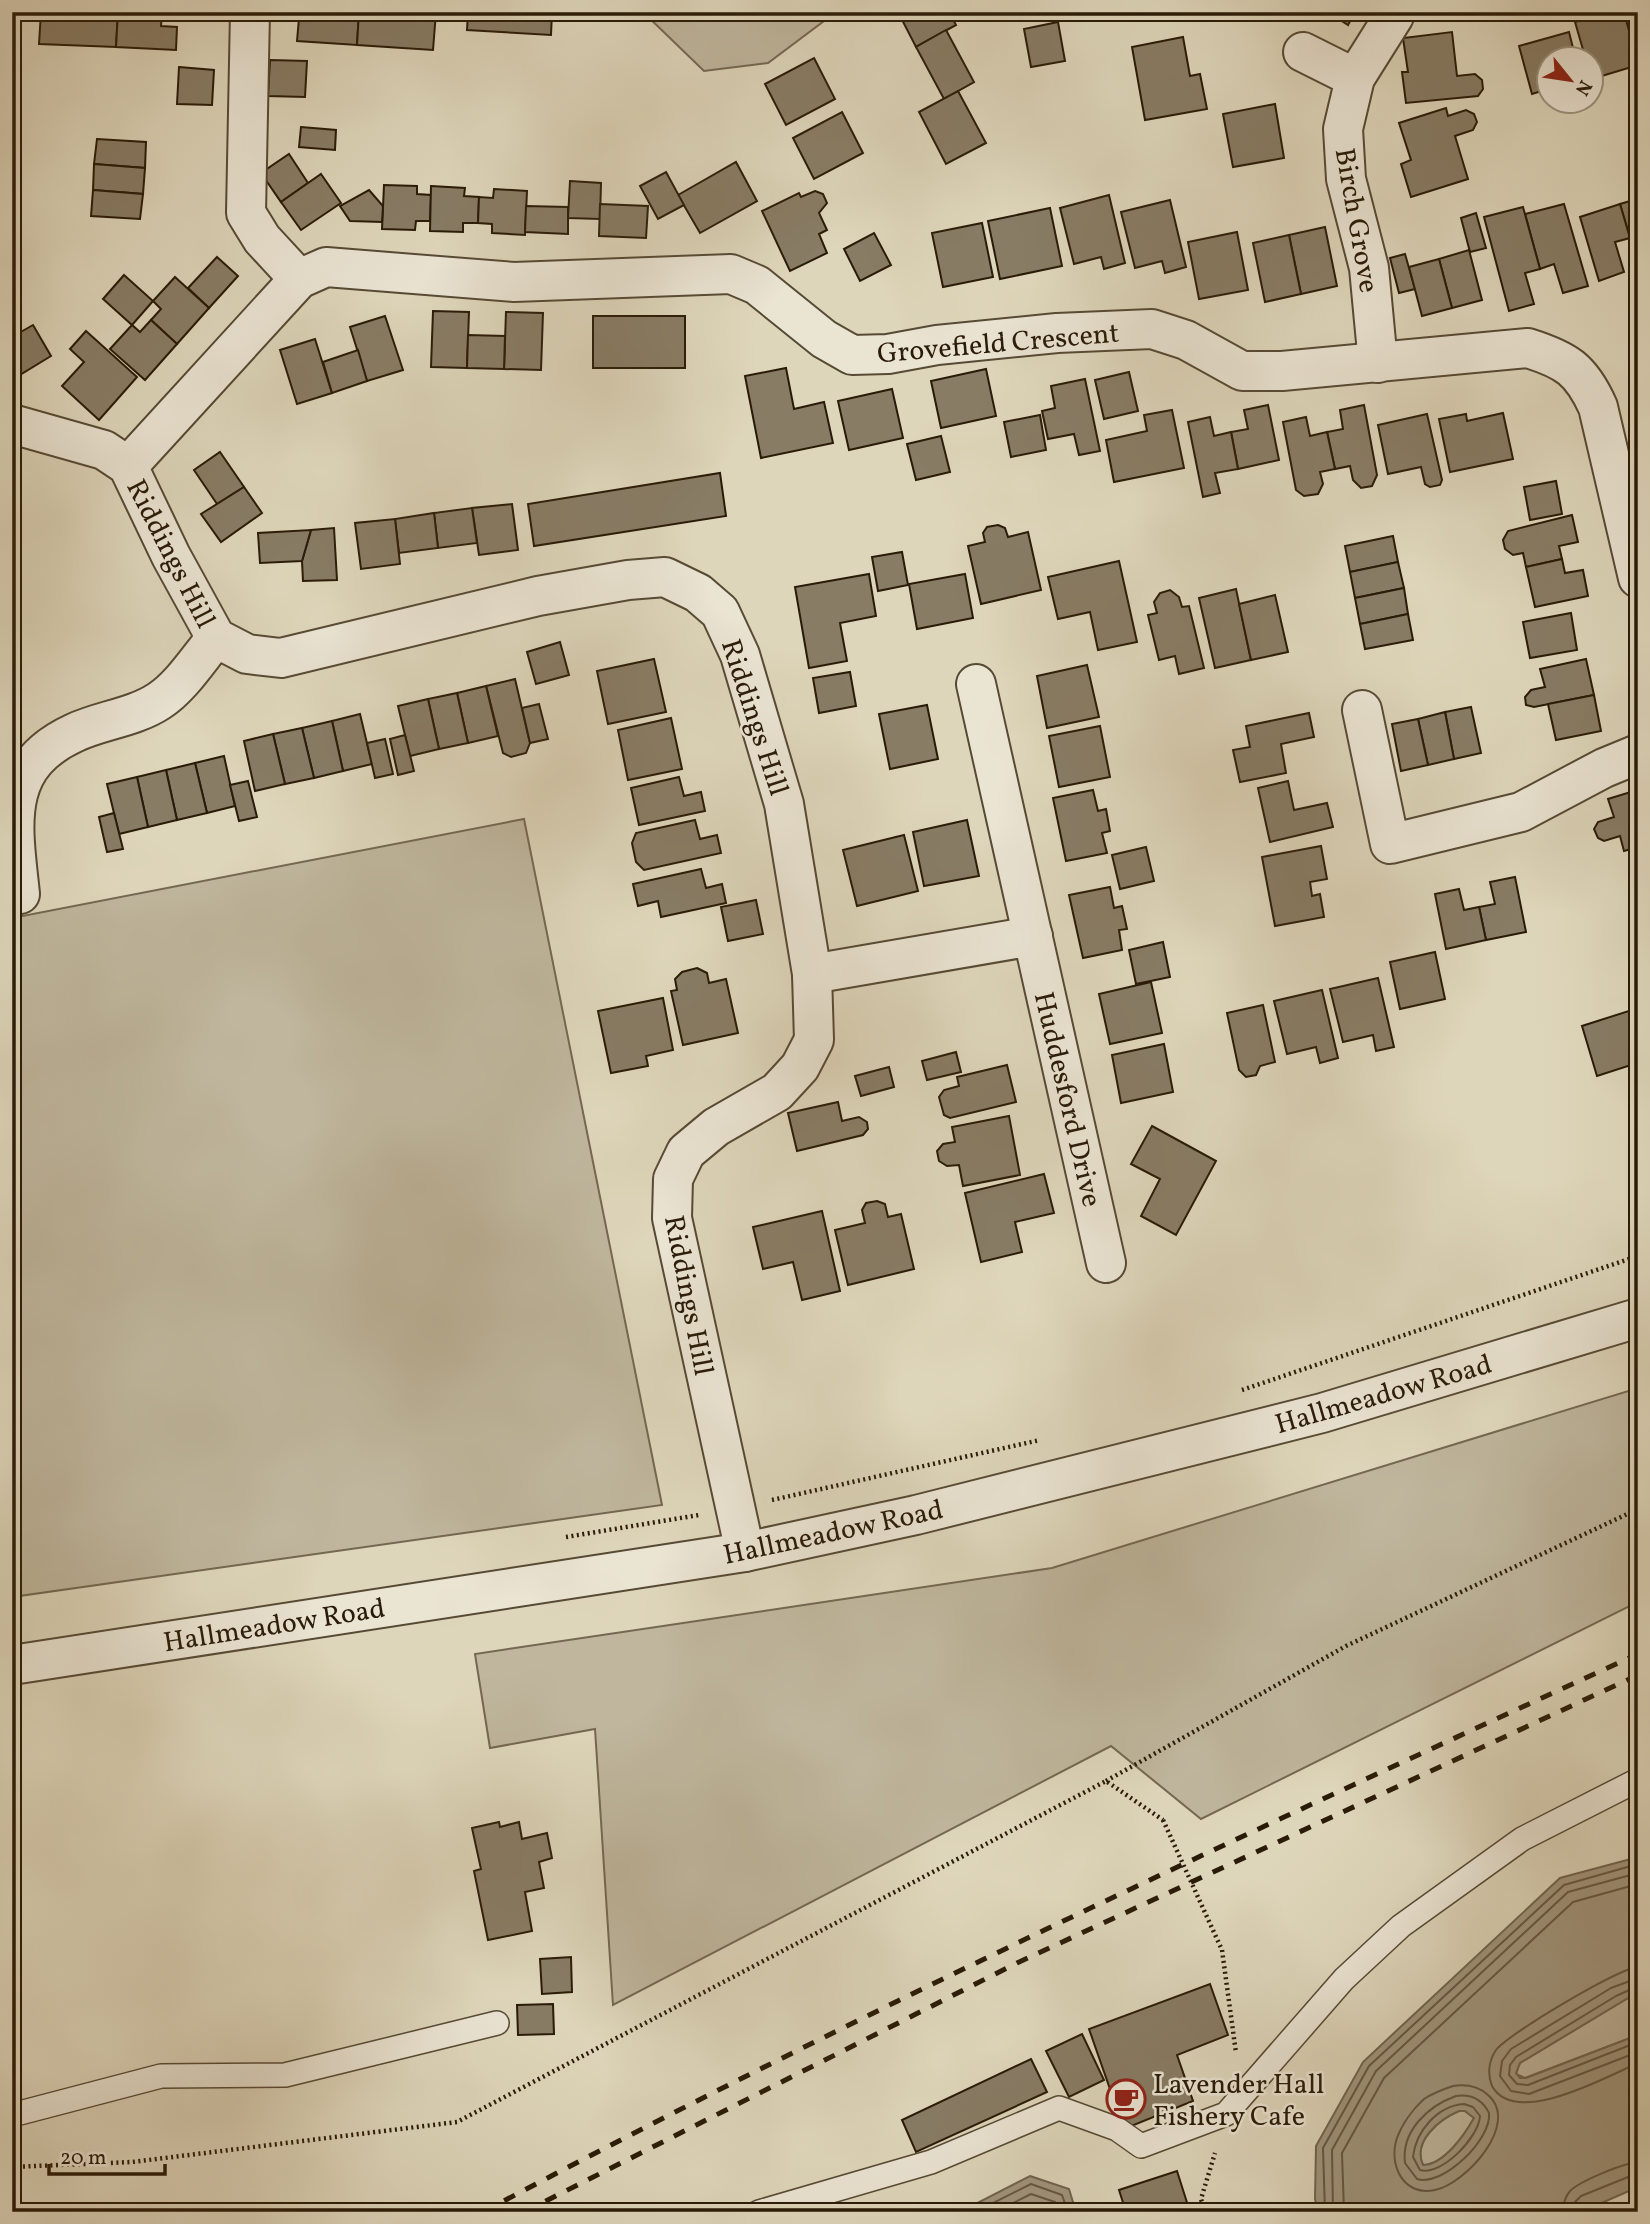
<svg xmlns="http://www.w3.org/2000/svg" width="1650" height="2224" font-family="Vollkorn,serif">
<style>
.green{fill:#bfb69d;stroke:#746852;stroke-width:2}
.water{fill:#a1967e;stroke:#71654f;stroke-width:2;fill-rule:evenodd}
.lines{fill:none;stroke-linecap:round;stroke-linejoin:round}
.shore{stroke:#665843;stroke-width:2}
.building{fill:#887c65;stroke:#2a1b08;stroke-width:2}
.service-casing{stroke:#574a35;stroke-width:26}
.minor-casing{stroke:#574a35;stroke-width:42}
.tertiary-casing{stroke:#574a35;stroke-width:42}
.path{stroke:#2a1b08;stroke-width:4.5;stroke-dasharray:2 3.5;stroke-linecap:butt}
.service{stroke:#eae4d3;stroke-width:23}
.minor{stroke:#eae4d3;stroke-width:38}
.tertiary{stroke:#eae4d3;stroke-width:38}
.rail{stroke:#2a1b08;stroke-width:5;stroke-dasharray:12 12;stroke-linecap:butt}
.path-bridge{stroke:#2a1b08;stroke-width:4.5;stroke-dasharray:2 3.5;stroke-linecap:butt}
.labels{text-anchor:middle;stroke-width:5;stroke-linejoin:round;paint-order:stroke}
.street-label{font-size:28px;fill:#2a1b08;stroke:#eae4d3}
.poi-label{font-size:28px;fill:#2a1b08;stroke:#eae4d3;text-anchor:start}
</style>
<rect width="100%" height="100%" fill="#ded6bb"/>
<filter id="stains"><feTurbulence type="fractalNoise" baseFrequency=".00286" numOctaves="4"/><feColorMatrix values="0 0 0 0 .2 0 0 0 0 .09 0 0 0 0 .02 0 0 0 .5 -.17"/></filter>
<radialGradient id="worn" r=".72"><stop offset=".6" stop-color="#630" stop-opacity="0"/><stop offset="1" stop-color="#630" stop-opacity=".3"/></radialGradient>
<g class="green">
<path d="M643 12H836L768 63 704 71Z"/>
<path d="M524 819 662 1505 12 1597V918Z"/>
<path d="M1638 1388V1602L1201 1819 1111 1746 613 2005 595 1729 490 1748 475 1654 1052 1568Z"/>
<path d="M1638 1992V2035L1525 2078 1516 2074 1520 2063Z"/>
<path d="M1459 2111H1465L1474 2118C1465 2134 1444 2165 1423 2165 1412 2141 1440 2119 1459 2111Z"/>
</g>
<g class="water">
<path d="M1638 1857V1992L1520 2063 1516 2073 1520 2078H1526L1638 2035V2187L1581 2212H1318L1315 2199 1316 2146 1363 2062 1560 1878ZM1459 2111H1465L1474 2118C1465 2134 1444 2165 1423 2165 1412 2141 1440 2119 1459 2111Z"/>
<path d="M1030 2176 1069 2189 1076 2212H960Z"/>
</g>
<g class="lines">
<g class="shore">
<path d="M1638 1967C1619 1968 1508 2034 1496 2050 1489 2060 1487 2074 1492 2086 1515 2128 1606 2077 1638 2063"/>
<path d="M1638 1978 1611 1988 1511 2049 1502 2061 1500 2076 1511 2091 1529 2094 1638 2052"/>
<path d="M1638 1986 1616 1996 1516 2057 1510 2065 1509 2075 1517 2084 1528 2085 1638 2042"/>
<path d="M1453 2086C1467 2084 1478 2086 1488 2095 1521 2124 1465 2184 1435 2190 1403 2197 1388 2164 1397 2138 1402 2124 1413 2109 1424 2099 1433 2093 1444 2089 1453 2086Z"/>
<path d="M1456 2096C1471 2094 1482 2099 1489 2113 1492 2139 1443 2187 1417 2179L1405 2163C1401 2131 1428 2106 1456 2096Z"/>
<path d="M1464 2104 1473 2107 1480 2116C1479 2137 1442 2176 1420 2170L1413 2157C1416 2131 1437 2106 1464 2104Z"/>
<path d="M975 2212 1031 2184 1062 2195 1068 2212"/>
<path d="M995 2212 1031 2194 1055 2202 1059 2212"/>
<path d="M1325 2212 1323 2148 1369 2066 1564 1885 1638 1864"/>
<path d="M1333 2212 1332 2150 1376 2071 1568 1892 1638 1873"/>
<path d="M1344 2212 1342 2153 1384 2078 1573 1902 1638 1884"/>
<path d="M1563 2212C1563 2204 1565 2197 1570 2191 1580 2181 1624 2163 1638 2162"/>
<path d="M1573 2212 1575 2202 1581 2196 1638 2173"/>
</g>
</g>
<g class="building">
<path d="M41 12H118L116 47 39 44Z"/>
<path d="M118 12H162L161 26 177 27 176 50 116 47Z"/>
<path d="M315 12H359L357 45 297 41 299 18 314 19Z"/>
<path d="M359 12H436L433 50 357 45Z"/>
<path d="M468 12H552L551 35 467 30Z"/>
<path d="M898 12H949L956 25 916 47Z"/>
<path d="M1328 12H1355L1348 25Z"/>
<path d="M1607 12H1624L1638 65 1592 79 1590 60H1586L1575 22Z"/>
<path d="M1058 22 1065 61 1031 67 1024 29Z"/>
<path d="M946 30 974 82 944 99 916 47Z"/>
<path d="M1452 32 1457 76 1475 74 1482 80 1483 89 1478 96 1406 103 1402 72H1408L1403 38Z"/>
<path d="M1569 32 1576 60H1548V89L1532 94 1519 46Z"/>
<path d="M1183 37 1190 76 1200 74 1207 109 1145 120 1132 47Z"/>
<path d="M814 58 835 99 786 125 765 84Z"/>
<path d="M270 60 307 61 305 97 268 96Z"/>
<path d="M179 67 214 70 212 105 177 104Z"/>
<path d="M958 91 986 143 946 164 919 112Z"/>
<path d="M1275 104 1284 158 1233 167 1223 114Z"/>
<path d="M1446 108 1448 116 1466 110 1474 114 1477 122 1473 130 1455 136 1468 179 1411 197 1401 164 1411 160 1399 123Z"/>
<path d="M842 112 863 153 814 179 793 138Z"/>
<path d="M301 127 336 130 335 150 299 147Z"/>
<path d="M97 139 146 142 145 168 94 164Z"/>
<path d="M289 154 308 183 281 202 261 173Z"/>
<path d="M736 162 757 201 700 233 678 195Z"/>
<path d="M94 164 145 168 143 194 93 190Z"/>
<path d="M666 172 684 205 658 219 640 186Z"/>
<path d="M321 174 341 203 301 230 281 202Z"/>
<path d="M1638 177V235L1630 238 1620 204 1637 199 1632 179Z"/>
<path d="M570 181 601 183 600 219 568 218Z"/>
<path d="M384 185 417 186V194L431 195 430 221H416L415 230 382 229Z"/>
<path d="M431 186 465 188 464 196 479 197 478 223H463V232L430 231Z"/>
<path d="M494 189 527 191 525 235 492 233V224L478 223 479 197 493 198Z"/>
<path d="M93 190 143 194 140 219 91 216Z"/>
<path d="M369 190 383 206 382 222 350 221 340 206Z"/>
<path d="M815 191 823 194 827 203 819 213 827 230 819 234 827 253 790 271 762 211 799 193 801 197Z"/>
<path d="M1109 195 1125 263 1104 269 1101 257 1074 264 1060 208Z"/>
<path d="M1170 200 1186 267 1165 273 1162 261 1135 268 1121 212Z"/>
<path d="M600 204 648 206 646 238 599 236Z"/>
<path d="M1564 204 1588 286 1563 293 1554 264 1540 269 1525 214Z"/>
<path d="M1620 204 1630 238 1615 242 1624 272 1599 281 1580 217Z"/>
<path d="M526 206 568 207V234L525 232Z"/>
<path d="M1523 207 1540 269 1525 273 1534 304 1509 311 1484 217Z"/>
<path d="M1050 208 1062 266 1000 279 988 221Z"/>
<path d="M1476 213 1486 248 1470 252 1461 218Z"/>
<path d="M982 223 993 277 943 287 932 233Z"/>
<path d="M1325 227 1337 286 1301 294 1289 235Z"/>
<path d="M1237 232 1248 290 1199 299 1188 242Z"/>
<path d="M874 233 891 265 860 281 844 249Z"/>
<path d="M1289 235 1301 294 1265 302 1253 243Z"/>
<path d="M1469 250 1482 300 1452 308 1439 259Z"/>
<path d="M1405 254 1415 289 1399 293 1390 258Z"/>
<path d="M217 257 238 276 209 308 188 288Z"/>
<path d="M1439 259 1452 308 1422 316 1409 267Z"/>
<path d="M124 275 153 301 132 325 103 299Z"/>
<path d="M175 277 209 308 177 344 151 320 161 309 153 301Z"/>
<path d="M433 311 469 312 467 368 431 367Z"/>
<path d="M506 312 543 313 541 370 504 369Z"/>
<path d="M385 316 403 370 367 381 350 327Z"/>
<rect x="593" y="316" width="92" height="52"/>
<path d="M151 320 177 344 145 380 110 349 132 325 140 332Z"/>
<path d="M33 325 51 356 18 376 12 366V337Z"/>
<path d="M86 331 137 377 99 420 62 386 84 362 70 349Z"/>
<path d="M468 335 505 336 504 369 467 368Z"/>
<path d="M315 339 332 393 297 404 280 350Z"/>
<path d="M358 350 367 381 332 393 323 362Z"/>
<path d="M786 368 794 409 824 402 833 443 761 458 745 376Z"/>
<path d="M986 369 996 416 941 428 931 381Z"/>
<path d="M1129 372 1138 411 1104 419 1095 380Z"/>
<path d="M1085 379 1100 451 1079 455 1074 434 1048 439 1042 411 1055 408 1051 386Z"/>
<path d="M892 389 903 438 849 450 838 401Z"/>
<path d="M1268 405 1279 460 1238 469 1231 432 1248 429 1244 410Z"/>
<path d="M1364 405 1377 475 1372 486 1361 488 1353 480 1350 466 1335 469 1327 432 1343 429 1340 410Z"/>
<path d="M1172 410 1184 468 1114 482 1106 440 1147 431 1144 415Z"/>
<path d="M1503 413 1513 459 1450 472 1439 419 1466 414 1467 421Z"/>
<path d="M1427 414 1442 480 1440 485 1430 487 1425 484 1421 467 1388 474 1378 425Z"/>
<path d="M1040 415 1046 450 1011 457 1004 422Z"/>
<path d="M1210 417 1214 436 1231 432 1238 469 1215 473 1220 493 1203 497 1188 422Z"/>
<path d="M1306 417 1310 436 1327 432 1335 469 1320 472 1323 484 1318 494 1304 496 1296 490 1283 422Z"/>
<path d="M941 436 950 472 916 480 907 444Z"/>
<path d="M220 452 244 487 217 504 194 470Z"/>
<path d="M720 473 726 516 534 546 528 504Z"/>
<path d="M1556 481 1562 514 1530 520 1524 487Z"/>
<path d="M244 487 262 513 221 542 201 514Z"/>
<path d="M512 504 518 550 479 555 472 508Z"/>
<path d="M472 508 477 543 438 548 434 513Z"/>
<path d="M434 513 438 548 399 553 395 519Z"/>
<path d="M1572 515 1578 542 1559 546 1562 559 1526 567 1523 553 1513 555 1505 549 1503 540 1508 531Z"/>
<path d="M395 519 400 564 361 569 355 523Z"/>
<path d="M998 525 1005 528 1008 537 1028 532 1041 590 981 604 968 546 985 542 983 533 987 527Z"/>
<path d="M334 528 337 580 303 581 302 561 311 530Z"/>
<path d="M311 530 302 561 260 563 258 533Z"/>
<path d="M1393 536 1398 562 1350 572 1345 546Z"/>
<path d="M902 552 908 585 878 591 872 557Z"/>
<path d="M1562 559 1565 573 1583 570 1588 596 1535 607 1526 567Z"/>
<path d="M1119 561 1137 642 1098 650 1090 612 1058 619 1048 577Z"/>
<path d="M1398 562 1404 588 1355 598 1350 572Z"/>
<path d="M869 574 876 616 840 623 847 661 809 668 795 587Z"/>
<path d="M965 574 973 618 917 629 909 584Z"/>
<path d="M1404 588 1408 614 1360 624 1355 598Z"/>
<path d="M1236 589 1251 660 1215 668 1199 598Z"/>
<path d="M1170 590 1179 597 1182 607 1189 606 1204 668 1179 674 1175 656 1159 660 1148 615 1157 613 1154 602 1160 593Z"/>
<path d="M1275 595 1288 652 1251 660 1239 604Z"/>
<path d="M1571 613 1577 650 1530 658 1523 622Z"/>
<path d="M1408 614 1413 640 1365 649 1360 624Z"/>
<path d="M560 642 569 675 536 684 527 652Z"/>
<path d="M654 659 666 712 608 724 597 671Z"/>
<path d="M1586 659 1594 695 1534 707 1526 705 1525 697 1531 690 1545 687 1540 669Z"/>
<path d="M1087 665 1099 717 1047 728 1037 676Z"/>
<path d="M850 672 856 706 819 713 813 678Z"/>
<path d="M515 679 530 743 526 753 511 757 503 753 486 686Z"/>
<path d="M486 686 498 736 468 743 457 693Z"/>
<path d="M457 693 468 743 439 749 428 699Z"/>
<path d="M1594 695 1601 731 1556 740 1548 704Z"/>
<path d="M428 699 439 749 410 756 398 706Z"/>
<path d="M539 704 548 739 530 743 522 708Z"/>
<path d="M927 705 938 759 890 769 879 714Z"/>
<path d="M1471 707 1481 753 1454 759 1445 712Z"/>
<path d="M1445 712 1454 759 1428 765 1418 719Z"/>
<path d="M1309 713 1314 737 1281 744 1286 773 1240 782 1233 750 1250 747 1246 726Z"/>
<path d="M360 714 372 764 343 771 332 721Z"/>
<path d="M671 718 682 769 628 780 618 730Z"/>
<path d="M1418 719 1428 765 1401 771 1392 724Z"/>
<path d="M332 721 343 771 314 778 302 728Z"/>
<path d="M1100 726 1110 777 1059 787 1049 736Z"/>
<path d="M302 728 314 778 285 784 273 734Z"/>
<path d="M273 734 285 784 255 791 244 741Z"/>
<path d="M405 735 414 771 398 775 390 739Z"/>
<path d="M385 739 393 774 375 778 367 743Z"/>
<path d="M224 756 235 806 207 813 195 763Z"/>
<path d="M195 763 207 813 177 820 166 770Z"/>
<path d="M166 770 177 820 148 827 137 777Z"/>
<path d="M137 777 148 827 119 834 107 784Z"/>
<path d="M679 777 684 796 701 792 705 811 639 825 631 788Z"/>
<path d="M248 781 257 817 239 821 230 785Z"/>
<path d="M1288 781 1294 810 1327 803 1333 827 1270 842 1258 788Z"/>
<path d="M1093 790 1098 811 1106 809 1110 831 1102 833 1107 853 1066 861 1053 798Z"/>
<path d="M1637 790 1638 847 1624 851 1620 836 1604 841 1598 838 1594 829 1598 822 1614 817 1608 799Z"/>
<path d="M114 813 123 849 107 852 99 817Z"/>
<path d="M695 820 700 839 717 835 721 853 644 870 636 862 632 843 636 833Z"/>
<path d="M967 820 979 876 924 886 913 832Z"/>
<path d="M904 835 918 891 857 906 843 850Z"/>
<path d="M1321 846 1327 879 1310 882 1312 896 1320 894 1324 917 1275 926 1262 857Z"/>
<path d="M1146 847 1154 881 1120 889 1112 855Z"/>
<path d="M701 869 706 888 722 884 726 903 661 917 658 901 638 906 633 884Z"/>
<path d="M1515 877 1526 932 1486 940 1479 907 1495 904 1490 882Z"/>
<path d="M1110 887 1114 908 1122 906 1127 929 1119 930 1122 950 1083 958 1069 895Z"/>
<path d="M1459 889 1464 910 1479 907 1486 940 1446 949 1435 894Z"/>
<path d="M756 900 763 934 728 941 721 907Z"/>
<path d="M1163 942 1170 977 1136 984 1129 950Z"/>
<path d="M1435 952 1445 999 1400 1009 1390 962Z"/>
<path d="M697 968 707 973 709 983 726 979 738 1033 683 1045 671 991 677 990 675 979 682 972Z"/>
<path d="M1378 978 1394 1047 1376 1051 1373 1035 1343 1042 1330 989Z"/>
<path d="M1151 982 1162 1033 1110 1044 1099 994Z"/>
<path d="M1322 990 1338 1058 1320 1063 1316 1047 1287 1054 1274 1001Z"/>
<path d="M663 998 673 1050 646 1056 648 1066 611 1073 598 1011Z"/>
<path d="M1263 1005 1275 1062 1260 1066 1256 1075 1246 1077 1239 1070 1227 1013Z"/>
<path d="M1638 1008V1075L1634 1064 1597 1076 1582 1026Z"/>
<path d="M1164 1044 1173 1092 1121 1103 1112 1055Z"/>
<path d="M956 1052 961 1072 927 1080 922 1061Z"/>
<path d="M1007 1065 1016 1102 950 1118 944 1115 939 1097 944 1090 959 1086 957 1077Z"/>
<path d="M889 1067 894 1087 861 1096 855 1076Z"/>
<path d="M838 1102 842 1121 859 1117 867 1122 868 1129 863 1135 797 1151 788 1113Z"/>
<path d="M1009 1116 1020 1175 963 1186 959 1165 947 1166 939 1161 937 1151 943 1144 955 1142 952 1127Z"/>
<path d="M1152 1126 1216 1161 1176 1235 1141 1216 1160 1179 1131 1164Z"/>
<path d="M1044 1174 1054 1213 1015 1222 1022 1252 981 1262 965 1193Z"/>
<path d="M877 1201 885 1204 888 1217 901 1214 914 1269 848 1285 835 1230 865 1223 862 1210 866 1203Z"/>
<path d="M822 1211 840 1291 802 1300 793 1262 763 1269 753 1227Z"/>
<path d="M499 1822 500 1827 519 1822 522 1839 547 1833 552 1858 539 1862 544 1888 525 1892 532 1931 488 1940 474 1871 481 1869 472 1828Z"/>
<path d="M571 1957 572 1992 542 1994 540 1959Z"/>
<path d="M1210 1984 1228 2035 1177 2055 1193 2101 1124 2129 1089 2029Z"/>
<path d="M553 2004 554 2034 518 2035 517 2005Z"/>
<path d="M1082 2034 1104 2080 1069 2097 1046 2051Z"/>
<path d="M1031 2059 1047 2092 916 2152 902 2120Z"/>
<path d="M1177 2171 1190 2212H1126L1119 2190Z"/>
</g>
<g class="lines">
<g class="service-casing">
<g id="service">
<path d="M12 2115 161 2076 285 2075 497 2023"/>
<path d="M759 2212 931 2162 1059 2108 1117 2129 1141 2146 1226 2114 1344 1979 1401 1926 1522 1839 1638 1780"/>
</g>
</g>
<g class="minor-casing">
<g id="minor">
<path d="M250 12 246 213 262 239 299 279"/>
<path d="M1303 52 1355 78"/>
<path d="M1378 363 1369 268 1346 179 1343 129 1355 78 1394 16"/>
<path d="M12 424 104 450 128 466 171 556 216 638 247 654 281 658 538 596 628 580 665 577 698 593 720 612 740 655 784 804 812 974 814 1040 800 1067 777 1092 716 1127 686 1152 673 1179 672 1218 745 1552"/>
<path d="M128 466 299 279 326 267 514 282 731 274 757 285 824 339 852 355 888 354 937 345 1057 333 1152 329 1186 340 1242 371H1282L1528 348C1566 360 1581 369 1598 407L1638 578"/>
<path d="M976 684 1106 1263"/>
<path d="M1362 710 1390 844 1521 812 1604 768 1638 754"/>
<path d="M20 894C13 826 0 767 74 733 101 720 133 718 159 701 181 687 199 658 216 638"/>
<path d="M812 974 1033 936"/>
</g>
</g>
<g class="tertiary-casing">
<path id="tertiary" d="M12 1665 745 1552 916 1515 1322 1413 1638 1318"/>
</g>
<g class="path">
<path d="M1242 1390 1638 1256"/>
<path d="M772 1500 1040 1440"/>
<path d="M566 1537 699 1515"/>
<path d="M1106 1781 1346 1646 1638 1509"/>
<path d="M1222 1950 1236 2053"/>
<path d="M12 2167 132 2162 457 2122 1106 1781 1163 1820"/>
<path d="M1205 2212 1201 2199 1215 2153"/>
</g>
<use href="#service" class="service"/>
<use href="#minor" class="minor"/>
<use href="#tertiary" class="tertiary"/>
<g class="rail">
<path d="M483 2212C861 2011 1249 1832 1638 1654"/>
<path d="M524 2212 1017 1963 1638 1675"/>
</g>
<path class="path-bridge" d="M1163 1820 1222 1950"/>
</g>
<defs>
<g id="cafe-ring" transform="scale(2.0125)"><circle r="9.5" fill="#eae4d3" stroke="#8f2418" stroke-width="1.5"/><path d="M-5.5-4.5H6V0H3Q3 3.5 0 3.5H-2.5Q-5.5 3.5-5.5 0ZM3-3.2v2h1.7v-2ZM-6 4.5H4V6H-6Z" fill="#8f2418"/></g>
</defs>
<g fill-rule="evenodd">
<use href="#cafe-ring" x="1126" y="2099"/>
</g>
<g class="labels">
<g class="street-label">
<text transform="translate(1358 220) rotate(80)" y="10">Birch Grove</text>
<text transform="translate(998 342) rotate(-5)" y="10">Grovefield Crescent</text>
<text transform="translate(172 553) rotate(63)" y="10">Riddings Hill</text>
<text transform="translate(756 717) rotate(72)" y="10">Riddings Hill</text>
<text transform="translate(1069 1099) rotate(77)" y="10">Huddesford Drive</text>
<text transform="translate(690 1295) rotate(79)" y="10">Riddings Hill</text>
<text transform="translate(1383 1393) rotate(-16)" y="10">Hallmeadow Road</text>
<text transform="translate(833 1531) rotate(-12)" y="10">Hallmeadow Road</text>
<text transform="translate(274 1624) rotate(-9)" y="10">Hallmeadow Road</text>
</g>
<g class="poi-label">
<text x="1153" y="2093">Lavender Hall<tspan x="1153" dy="32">Fishery Cafe</tspan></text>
</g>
</g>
<rect width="1650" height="2224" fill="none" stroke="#ded6bb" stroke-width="42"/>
<rect x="14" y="14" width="1622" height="2196" fill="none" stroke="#2a1b08" stroke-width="3.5"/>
<rect x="21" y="21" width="1608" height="2182" fill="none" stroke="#2a1b08" stroke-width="2"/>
<g transform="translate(1570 80) rotate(120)"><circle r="33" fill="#eae4d3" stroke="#9d9482" stroke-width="2"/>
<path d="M0-5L12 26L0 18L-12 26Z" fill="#8f2418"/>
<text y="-10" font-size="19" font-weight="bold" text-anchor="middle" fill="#2a1b08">N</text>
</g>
<path d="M49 2164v10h116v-10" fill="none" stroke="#2a1b08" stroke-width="3.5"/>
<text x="60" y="2164" font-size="21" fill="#2a1b08" stroke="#eae4d3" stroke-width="5" paint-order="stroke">20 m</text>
<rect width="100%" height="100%" filter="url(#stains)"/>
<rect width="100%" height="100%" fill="url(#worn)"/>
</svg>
